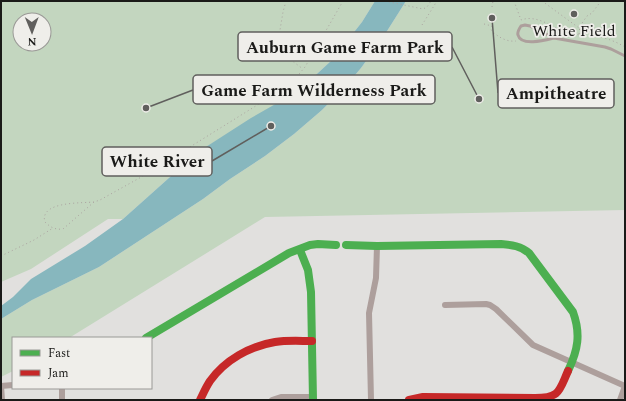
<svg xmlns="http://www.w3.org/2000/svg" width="626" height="401" font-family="Spectral,serif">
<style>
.green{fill:#c3d6bf;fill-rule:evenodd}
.water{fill:#87b7be}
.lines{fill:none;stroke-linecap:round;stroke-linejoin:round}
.path{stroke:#aba3a0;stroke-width:1;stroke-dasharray:1 3;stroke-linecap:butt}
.lane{stroke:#ad9f9c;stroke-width:3}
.street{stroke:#ad9f9c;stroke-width:6}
.fast{stroke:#4caf50;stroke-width:8}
.jam{stroke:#c62828;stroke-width:8}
.poi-dot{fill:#605f5d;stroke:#efeeea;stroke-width:1.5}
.labels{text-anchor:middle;stroke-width:3.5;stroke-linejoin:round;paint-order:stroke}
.poi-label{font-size:16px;fill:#1a1a18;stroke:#efeeea}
.leader{fill:none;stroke:#605f5d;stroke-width:1.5}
.callout-dot{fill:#605f5d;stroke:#efeeea;stroke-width:1.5}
.callout{fill:#efeeea;stroke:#605f5d;stroke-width:1.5}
.callout-label{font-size:17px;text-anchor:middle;font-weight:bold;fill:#1a1a18}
</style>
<rect width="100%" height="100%" fill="#e1e0de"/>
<g class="green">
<path d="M1 1H375L362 22 332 60 306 84 286 98 198 152 123 219H108L31 269 1 282ZM20 20H44V44H20Z"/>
<path d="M406 1H625V210L265 217 69 338H13V371L1 377V319L32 300 99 267 203 199 230 179 265 156 294 134 322 110 344 88 361 68 382 39Z"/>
</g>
<path class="water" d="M375 1H406L382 39 361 68 344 88 322 110 294 134 265 156 230 179 203 199 99 267 32 300 1 319V306L13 297 31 279 85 246 123 219 198 152 251 118 286 98 306 84 332 60 362 22Z"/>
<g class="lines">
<g class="path">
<path d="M286 1 283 12 279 36V48L283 54 303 69"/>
<path d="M385 1 423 9 427 7 431 1"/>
<path d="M514 1 521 20C537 14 553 28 568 33 576 35 584 35 593 36 604 37 615 41 625 47"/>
<path d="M542 1 579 28"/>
<path d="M492 7 493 1"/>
<path d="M484 24 492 26 491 30C498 37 506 42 516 41"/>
<path d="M422 25 437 1"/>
<path d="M567 32 577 29"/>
<path d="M579 34 580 26 587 16 592 13 601 1"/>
<path d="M94 202C83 203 53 202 46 213 44 216 44 219 45 222 50 227 55 230 63 229L94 202 100 200 170 161 177 155 283 89 294 80 305 67 343 1"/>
<path d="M1 256 34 240 53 228"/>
</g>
<path class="lane" d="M554 38C546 40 521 47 518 35 517 32 519 29 521 26L525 25 530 26 554 38 605 47 611 49 625 56"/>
<g class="street">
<path d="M445 305 486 304 490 305 496 309 533 345 625 386"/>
<path d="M1 386 2 400"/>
<path d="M1 386 13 385"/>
<path d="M62 388V400"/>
<path d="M272 400 281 397H313"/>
<path d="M371 400 369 313 376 278 377 246"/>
<path d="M620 400 625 386"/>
</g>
<g class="fast">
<path d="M346 245 377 246 501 244C512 245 521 246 529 253L573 312C581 334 578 350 568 371"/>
<path d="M300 250 308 270 311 292 313 400"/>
<path d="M146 338 289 253 310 245 318 244 336 245"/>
</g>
<g class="jam">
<path d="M200 400C203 394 206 387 210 381 225 360 250 346 275 342 287 340 300 341 312 341"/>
<path d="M409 400 423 397 535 398C560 398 559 391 568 371"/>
</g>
</g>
<circle class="poi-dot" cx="574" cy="14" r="4"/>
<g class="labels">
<g class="poi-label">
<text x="574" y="36">White Field</text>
</g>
</g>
<path class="leader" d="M479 99L452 47M146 108L193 90M492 18L498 93M271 126L212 161"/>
<g class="callout-dot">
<circle cx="479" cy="99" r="4"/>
<circle cx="146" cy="108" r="4"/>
<circle cx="492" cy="18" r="4"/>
<circle cx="271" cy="126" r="4"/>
</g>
<g class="callout">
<rect x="238" y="32" width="214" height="29" rx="4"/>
<rect x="193" y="75" width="242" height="29" rx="4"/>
<rect x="498" y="79" width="116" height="29" rx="4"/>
<rect x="102" y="147" width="110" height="29" rx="4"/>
</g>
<g class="callout-label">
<text x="345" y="53">Auburn Game Farm Park</text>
<text x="314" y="96">Game Farm Wilderness Park</text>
<text x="556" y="99">Ampitheatre</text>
<text x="157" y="167">White River</text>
</g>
<rect width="626" height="401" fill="none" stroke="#1a1a18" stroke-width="4"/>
<rect x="12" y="337" width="140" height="52" fill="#efeeea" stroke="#9a9996"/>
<rect x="20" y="350" width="20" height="6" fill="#4caf50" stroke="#9a9996"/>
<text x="48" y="357" font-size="12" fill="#1a1a18">Fast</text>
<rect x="20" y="370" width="20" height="6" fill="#c62828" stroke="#9a9996"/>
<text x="48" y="377" font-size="12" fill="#1a1a18">Jam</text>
<g transform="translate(32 32) rotate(179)"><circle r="19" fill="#efeeea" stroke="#9a9996"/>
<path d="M0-3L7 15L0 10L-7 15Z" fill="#605f5d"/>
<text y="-6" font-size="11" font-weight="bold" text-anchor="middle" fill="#1a1a18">N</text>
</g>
</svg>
